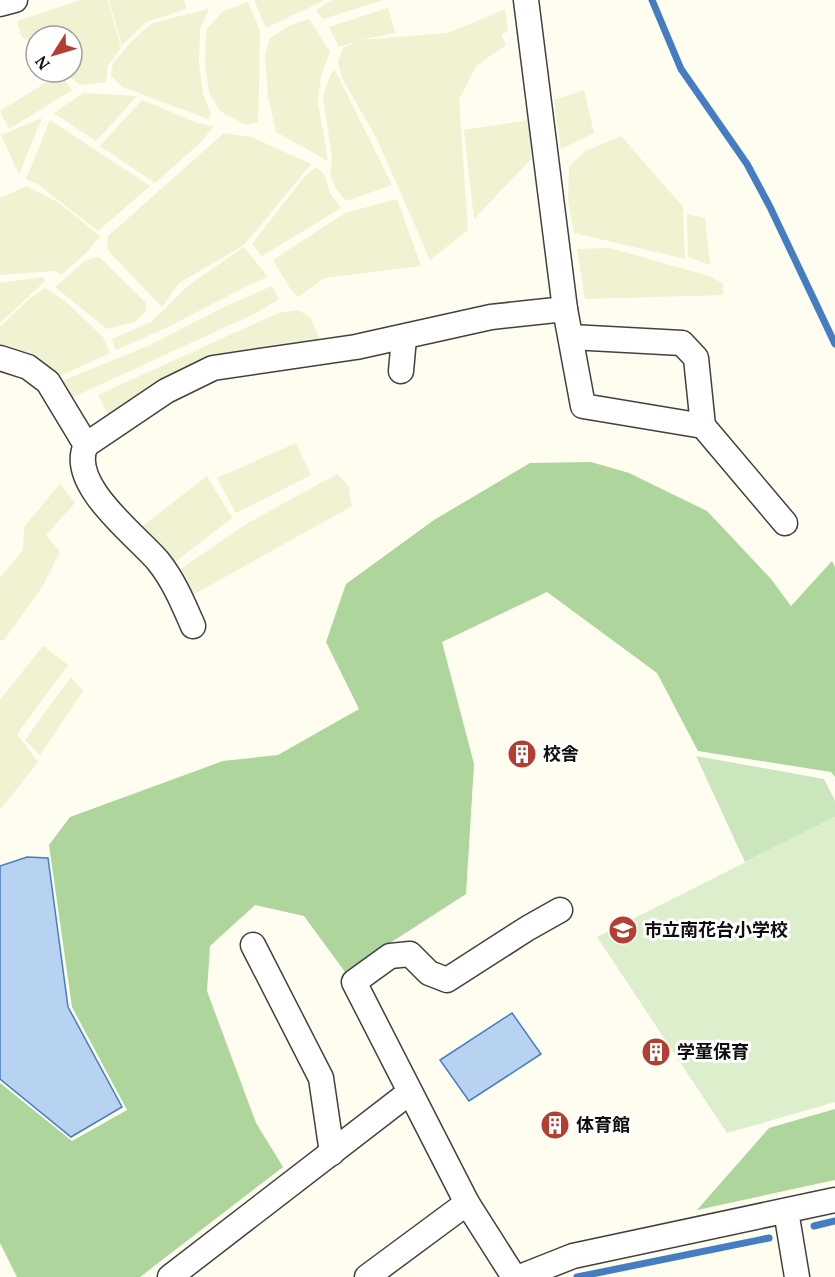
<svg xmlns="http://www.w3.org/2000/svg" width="835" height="1277" font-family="'PT Serif','Noto Sans JP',serif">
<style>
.farmland{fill:#f0f2d1}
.green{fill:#cbe6bc}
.forest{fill:#add59c}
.pitch{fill:#ddeecd}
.water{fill:#b8d3f1;stroke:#457dc2;stroke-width:1.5}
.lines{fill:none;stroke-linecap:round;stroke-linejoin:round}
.stream{stroke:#457dc2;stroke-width:7}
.minor-casing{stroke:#414141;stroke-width:27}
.minor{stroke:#fff;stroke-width:24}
.labels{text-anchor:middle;stroke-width:6;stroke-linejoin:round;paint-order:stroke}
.poi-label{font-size:18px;font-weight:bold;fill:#0e0e0e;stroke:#fff;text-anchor:start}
</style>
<rect width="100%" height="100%" fill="#fefdf0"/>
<g class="farmland">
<path d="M81 0H108L121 48 108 65 106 82 80 85 64 72H72V36H36V48L21 36 17 21Z"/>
<path d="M109 0H184L186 9 146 22 122 45Z"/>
<path d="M254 0H325L266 28Z"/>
<path d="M333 0H383L323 19 316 10Z"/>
<path d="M248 2 260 31 259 86 258 122 246 125 220 111 209 93 205 64 206 30 222 12Z"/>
<path d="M388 8 395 33 361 40 448 33 505 9 508 32 501 34 506 45 476 66 459 99 468 230 430 260 377 139 342 78 338 62 343 48 360 40 339 47 329 27Z"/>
<path d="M209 9 200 29 199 63 203 94 211 114 208 119 123 87 111 76 113 63 129 44 152 23Z"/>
<path d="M309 19 330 52 321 75 318 102 328 161 276 132 268 96 265 55 270 38 289 26Z"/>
<path d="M335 70 392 185 346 201 336 189 330 174 332 157 323 96 331 74Z"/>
<path d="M60 74 72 90 9 129 0 111Z"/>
<path d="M584 90 594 133 561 149 554 100Z"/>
<path d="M83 93 137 96 96 141 54 113Z"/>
<path d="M142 100 198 123 214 126 201 142 155 183 100 146Z"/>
<path d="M42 118 19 174 1 135Z"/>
<path d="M50 120 150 186 98 231 39 185 26 179Z"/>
<path d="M529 120 532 158 474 219 464 130Z"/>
<path d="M224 133 251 137 311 164 244 245 179 283 162 307 111 254 107 248 108 236Z"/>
<path d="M621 136 683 207 685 259 574 233 568 200 569 166 586 151Z"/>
<path d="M316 167 324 174 330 193 341 208 262 256 252 244 304 177Z"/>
<path d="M27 186 59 203 100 236 86 253 61 275 55 271 0 275V198Z"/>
<path d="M397 199 421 266 324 278 298 297 290 288 273 260 345 213Z"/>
<path d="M687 214 705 218 710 265 688 257Z"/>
<path d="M244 247 268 277 253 283 166 328 116 350 112 339 151 322 189 285Z"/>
<path d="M610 248 712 277 723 284V295L585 299 577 249Z"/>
<path d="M99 257 146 303V311L135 322 107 329 55 287 86 260Z"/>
<path d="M43 277 45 281 0 323V283Z"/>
<path d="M272 286 279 299 256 313 71 398 62 381 150 345 228 305Z"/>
<path d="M45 288 65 301 103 337 110 353 53 379 0 351V327L28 300Z"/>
<path d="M298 310 311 318 321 343 289 348 109 417 98 395 278 313Z"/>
<path d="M296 443 311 475 236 513 217 478Z"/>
<path d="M337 474 348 485 352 506 191 596 176 572 248 523Z"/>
<path d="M207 476 232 518 170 566 140 528Z"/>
<path d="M60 484 75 503 46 535 60 552 42 587 4 640H0V578L23 550 24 527Z"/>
<path d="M43 646 68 665 17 734 38 762 0 810V700Z"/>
<path d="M71 677 83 691 40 755 25 740Z"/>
</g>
<path class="green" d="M696 756 824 779 835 801V817L745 862Z"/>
<g class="forest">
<path d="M591 462 629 473 707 511 771 579 791 606 832 561 835 567V777L831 772 698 751 657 673 547 592 442 642 474 764 466 894 345 972 304 916 255 905 210 946 207 991 256 1123 283 1167 140 1277H17L0 1243V1083L72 1141 127 1110 72 1007 49 845 70 817 223 761 278 755 359 709 326 642 346 584 434 520 530 463Z"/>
<path d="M835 1109V1180L697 1210 769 1128Z"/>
</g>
<path class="pitch" d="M835 817V1102L727 1133 597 937Z"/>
<g class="water">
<path d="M27 857 48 858 68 1007 122 1107 71 1137 0 1079V866Z"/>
<path d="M512 1013 541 1054 469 1101 440 1060Z"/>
</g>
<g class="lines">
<g class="stream">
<path d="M652 0 681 69 747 164 770 207 835 344"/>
<path d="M814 1226 835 1221"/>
<path d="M577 1277 769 1238"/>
</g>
<g class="minor-casing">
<g id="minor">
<path d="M0 4 15 0"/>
<path d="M565 309 583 406 703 426 785 523"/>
<path d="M571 337 682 343 696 358 703 426"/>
<path d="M0 358 28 367 48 382 86 445"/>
<path d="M401 371 404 338"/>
<path d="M193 626C183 603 174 581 158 561 136 535 67 484 86 445L166 391 213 368 356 347 491 317 565 309 526 0"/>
<path d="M253 945 321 1078 332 1153"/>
<path d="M786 1211 797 1277"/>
<path d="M170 1277 410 1092"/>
<path d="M367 1277 467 1203"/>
<path d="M514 1277 467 1203 354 982 390 956 410 954 429 973 447 980 528 928 560 910"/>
<path d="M520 1277 573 1256 835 1200"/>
</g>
</g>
<use href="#minor" class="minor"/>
</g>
<defs>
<g id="building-disc" transform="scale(1.5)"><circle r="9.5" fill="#b33e31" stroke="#fff"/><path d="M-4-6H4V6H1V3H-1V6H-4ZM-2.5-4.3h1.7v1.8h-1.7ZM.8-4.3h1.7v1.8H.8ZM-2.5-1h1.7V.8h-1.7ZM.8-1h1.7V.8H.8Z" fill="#fff"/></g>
<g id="school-disc" transform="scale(1.5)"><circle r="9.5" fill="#b33e31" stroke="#fff"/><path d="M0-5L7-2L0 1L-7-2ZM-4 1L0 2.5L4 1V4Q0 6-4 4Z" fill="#fff"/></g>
</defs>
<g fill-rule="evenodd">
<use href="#building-disc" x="522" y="754"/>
<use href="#school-disc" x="623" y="930"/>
<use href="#building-disc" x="656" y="1052"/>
<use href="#building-disc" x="555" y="1125"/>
</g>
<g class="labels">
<g class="poi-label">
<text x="543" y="760">校舎</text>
<text x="644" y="936">市立南花台小学校</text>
<text x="677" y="1058">学童保育</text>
<text x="576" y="1131">体育館</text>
</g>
</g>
<g transform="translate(54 54) rotate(233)"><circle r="28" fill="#ffffff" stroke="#9f9f9f" stroke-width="1.5"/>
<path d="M0-4.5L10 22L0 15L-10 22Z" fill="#b33e31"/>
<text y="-9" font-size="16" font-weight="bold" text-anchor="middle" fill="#0e0e0e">N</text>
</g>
</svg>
